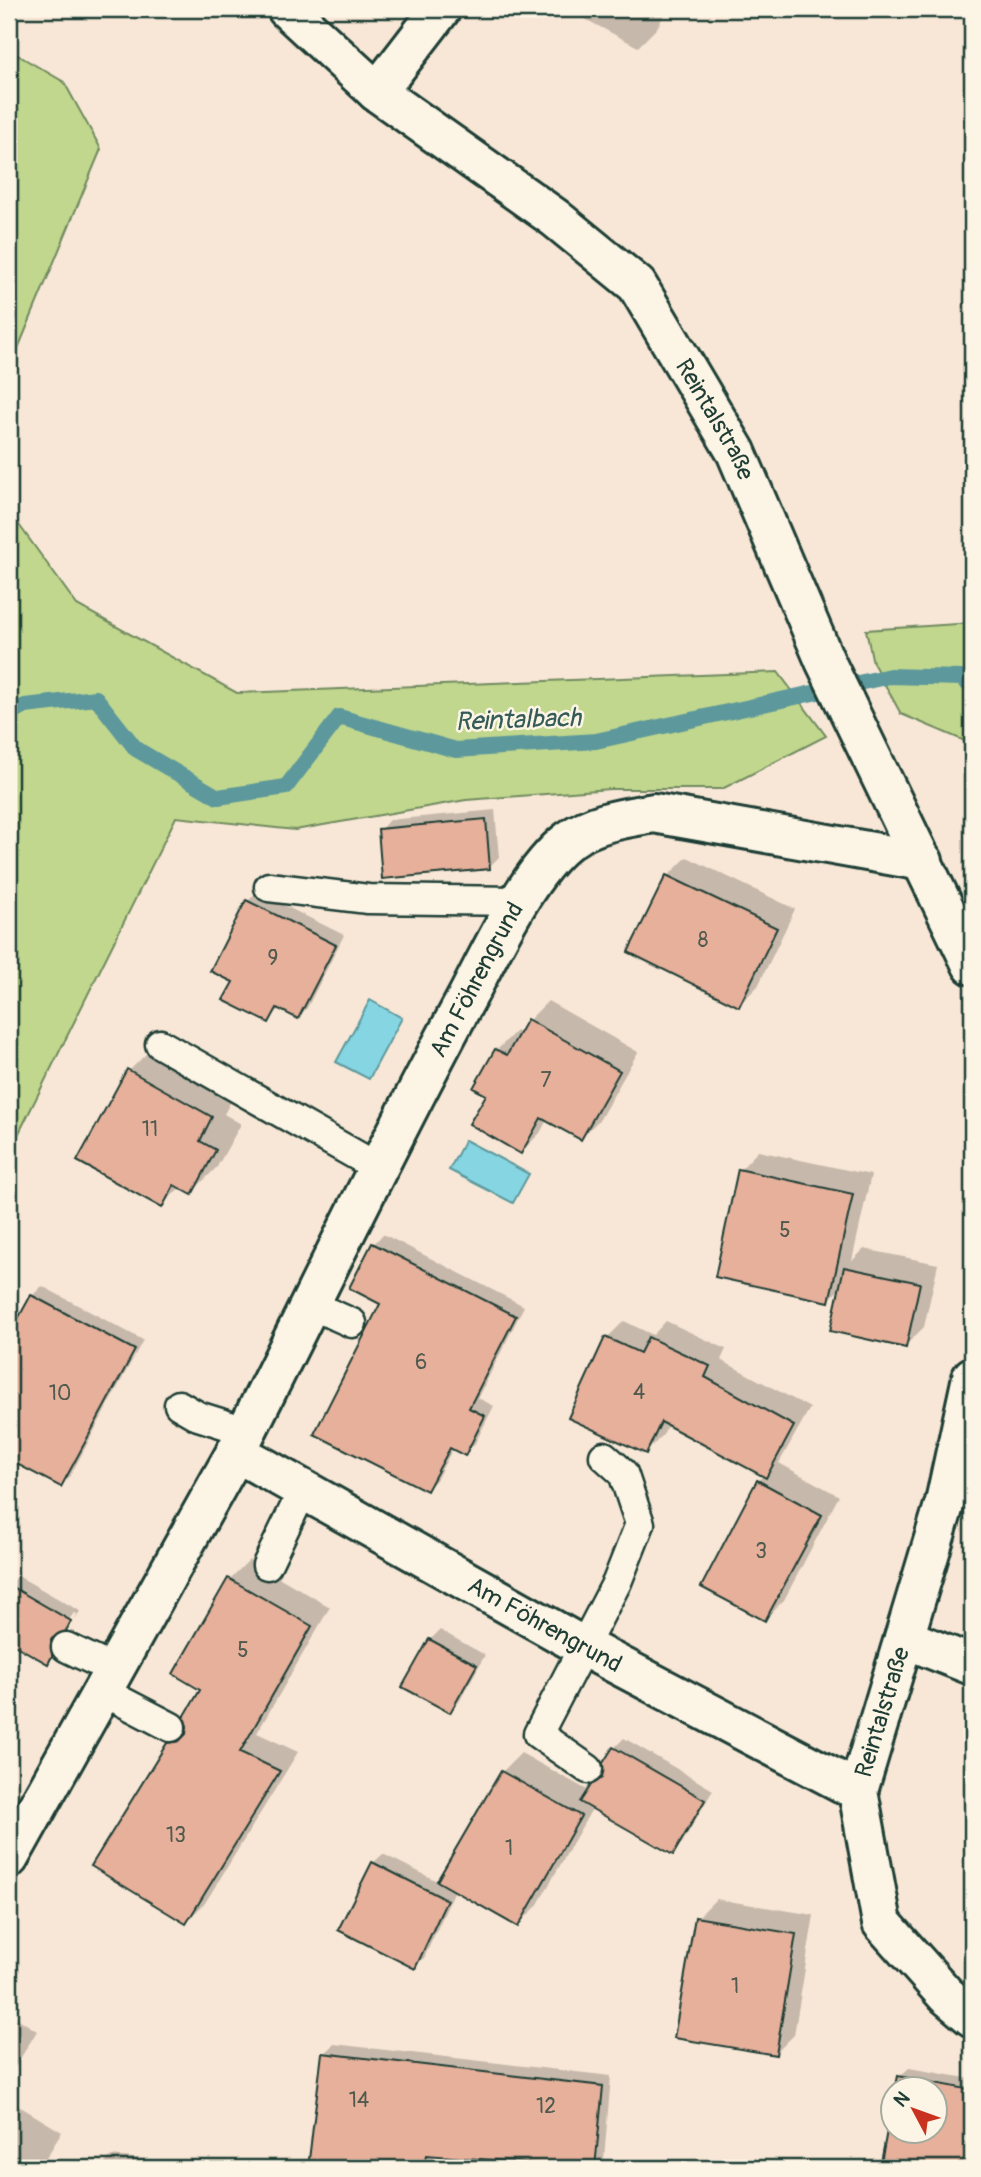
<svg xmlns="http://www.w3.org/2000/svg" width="981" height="2177" font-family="Pangolin,sans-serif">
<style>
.green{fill:#c1d78d;stroke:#708a60;stroke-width:2}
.water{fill:#86d5e2;stroke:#5d989c;stroke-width:2}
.shadow{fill:#0003}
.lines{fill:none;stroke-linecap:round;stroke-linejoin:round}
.stream{stroke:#5d989c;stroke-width:16}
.building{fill:#e6b09b;stroke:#1f3d34;stroke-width:2}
.lane-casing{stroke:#1f3d34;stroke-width:33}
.street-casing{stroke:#1f3d34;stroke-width:44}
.lane{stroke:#fcf5e5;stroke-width:28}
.street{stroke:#fcf5e5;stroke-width:38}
.labels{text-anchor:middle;stroke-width:5;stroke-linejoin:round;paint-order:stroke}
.number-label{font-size:21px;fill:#515a4e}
.street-label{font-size:24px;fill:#1f3d34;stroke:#fcf5e5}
.water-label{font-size:26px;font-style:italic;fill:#345b57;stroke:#fcf5e5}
</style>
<rect width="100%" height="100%" fill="#f8e7d6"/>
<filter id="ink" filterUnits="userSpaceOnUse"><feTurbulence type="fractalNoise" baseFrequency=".0143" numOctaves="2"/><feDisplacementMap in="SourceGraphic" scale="14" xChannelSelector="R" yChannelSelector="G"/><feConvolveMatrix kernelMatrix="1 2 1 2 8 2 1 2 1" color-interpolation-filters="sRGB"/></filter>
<g filter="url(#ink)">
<g class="green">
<path d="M9 50 64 82 101 149 9 370Z"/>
<path d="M9 511 77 605 237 693 778 672 826 736 722 789H610L466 800 295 830 176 817 9 1153Z"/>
<path d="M972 623V744L901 714 873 663 866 630Z"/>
</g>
<g class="water">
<path d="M370 1000 402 1018 369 1079 336 1062Z"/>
<path d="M465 1140 529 1174 513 1203 449 1170Z"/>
</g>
<g class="shadow">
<path d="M566 9H667L657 28 638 47Z"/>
<path d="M495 810 499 857 489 867 380 830 389 820Z"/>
<path d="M687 857 795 909 758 986 739 1005 630 952 668 876Z"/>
<path d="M257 892 344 935 307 1008 298 1017 280 1008 269 1021 235 981 248 901Z"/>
<path d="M548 1001 638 1052 600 1119 581 1138 547 1120 540 1133 521 1152 488 1094 497 1050 516 1031 521 1034 529 1020Z"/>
<path d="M155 1045 237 1090 224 1114 241 1124 217 1167 191 1193 181 1187 161 1206 129 1071Z"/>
<path d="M758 1151 871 1175 852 1261 864 1249 938 1264 924 1327 905 1346 841 1287 829 1300 740 1170Z"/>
<path d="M383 1234 524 1306 478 1398 494 1406 474 1445 464 1454 453 1448 436 1480 427 1489 382 1303 351 1287 374 1244Z"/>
<path d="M42 1286 143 1340 70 1476 60 1485 9 1458V1339L32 1296Z"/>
<path d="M624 1321 653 1335 666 1321 726 1349 721 1360 810 1408 779 1463 839 1496 784 1600 765 1619 758 1481 764 1475 668 1424 663 1435 646 1452 607 1338Z"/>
<path d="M249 1560 330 1607 257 1733 298 1752 205 1903 186 1922 169 1744 189 1724 202 1689 230 1579Z"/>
<path d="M18 1576 80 1611 74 1621 77 1614 74 1613 60 1632 61 1645 47 1662 9 1640V1585Z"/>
<path d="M440 1630 485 1655 459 1702 450 1711 430 1640Z"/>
<path d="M624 1738 713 1790 682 1843 672 1853 593 1807 537 1906 518 1925 455 1890 424 1958 414 1967 373 1863 383 1854 439 1882 502 1772 521 1753 589 1791 602 1776 614 1748Z"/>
<path d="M716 1899 814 1915 794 2035 775 2054 697 1918Z"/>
<path d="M9 2013 37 2031 9 2077Z"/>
<path d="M334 2044 611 2076 604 2159 595 2168H590L434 2154 432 2168H310L324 2054Z"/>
<path d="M909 2068 972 2079V2168H882L894 2108V2132H936V2090L899 2077Z"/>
<path d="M9 2100 62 2132 40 2168H9Z"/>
<path d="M111 2156 241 2168H101Z"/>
</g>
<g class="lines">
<path class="stream" d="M9 713 25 706 96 698 136 749 218 797 286 787 339 717 456 750 596 741 890 676 961 678 972 687"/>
</g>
<g class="building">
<path d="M486 819 490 869 382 879 378 829Z"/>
<path d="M666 875 777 928 739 1007 628 952Z"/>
<path d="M246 900 336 945 298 1019 277 1008 269 1023 223 1000 233 982 210 971Z"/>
<path d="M527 1019 620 1071 581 1140 541 1118 521 1154 469 1124 486 1095 473 1088 495 1049 507 1055Z"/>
<path d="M127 1069 212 1117 200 1141 216 1150 192 1195 174 1185 162 1208 77 1161Z"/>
<path d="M738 1169 853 1194 829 1302 715 1277Z"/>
<path d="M372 1243 516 1316 469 1408 485 1416 465 1456 450 1448 427 1491 314 1434 380 1304 349 1288Z"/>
<path d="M844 1267 920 1283 906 1348 830 1331Z"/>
<path d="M31 1295 135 1350 61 1487 9 1460V1335Z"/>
<path d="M605 1337 640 1353 648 1337 710 1366 705 1377 794 1426 766 1478 661 1422 646 1454 568 1418Z"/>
<path d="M757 1480 822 1515 765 1621 701 1587Z"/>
<path d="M228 1578 312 1626 240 1752 280 1771 186 1924 91 1866 167 1743 179 1741 186 1734 187 1726 184 1717 200 1690 173 1674Z"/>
<path d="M9 1585 71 1621 66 1631 51 1639 52 1656 48 1664 9 1642Z"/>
<path d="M429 1639 477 1665 450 1713 402 1687Z"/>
<path d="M613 1747 705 1800 673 1855 580 1802 591 1785 602 1778 603 1763Z"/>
<path d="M501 1771 581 1816 518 1927 437 1881Z"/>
<path d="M372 1862 447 1900 415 1969 338 1930Z"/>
<path d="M695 1917 796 1934 776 2055 674 2038Z"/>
<path d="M322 2053 603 2086 595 2168 426 2155 424 2168H308Z"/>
<path d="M898 2076 972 2090V2149L969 2168H880L893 2099V2132H935V2090H895Z"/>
</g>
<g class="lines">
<g class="lane-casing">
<g id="lane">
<path d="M269 887 368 899 522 901"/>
<path d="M160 1044 377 1167"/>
<path d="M309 1304 352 1323"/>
<path d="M179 1405 198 1416 246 1431"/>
<path d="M267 1565 304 1488"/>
<path d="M66 1647 114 1670"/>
<path d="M102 1691 171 1727"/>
<path d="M588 1769 538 1734 617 1582 640 1524 623 1473 604 1456"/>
</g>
</g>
<g class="street-casing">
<g id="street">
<path id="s1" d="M287 9 377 92 555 218 637 285 736 452 825 661 972 965"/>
<path d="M377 92 441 9"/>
<path d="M972 1377 945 1502 858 1791 882 1923 946 1995 972 2017"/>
<path id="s2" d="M236 1452C313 1301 385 1148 466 999 491 952 527 872 569 840 594 822 624 818 654 813L923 861"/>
<path d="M904 1638 972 1665"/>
<path id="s3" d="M9 1858 236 1452 584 1647 858 1791"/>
</g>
</g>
<use href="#lane" class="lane"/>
<use href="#street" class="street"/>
</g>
</g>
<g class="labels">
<g class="number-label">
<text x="703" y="947">8</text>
<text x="273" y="965">9</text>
<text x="546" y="1087">7</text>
<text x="150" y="1136">11</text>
<text x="785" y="1237">5</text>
<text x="421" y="1369">6</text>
<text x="639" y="1399">4</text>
<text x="60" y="1400">10</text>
<text x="761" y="1558">3</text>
<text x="243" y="1657">5</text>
<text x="176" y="1842">13</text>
<text x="509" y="1855">1</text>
<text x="735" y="1993">1</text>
<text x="359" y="2107">14</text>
<text x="546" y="2113">12</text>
</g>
<g class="street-label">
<text dy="8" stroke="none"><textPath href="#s1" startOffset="602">Reintalstraße</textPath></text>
<text dy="8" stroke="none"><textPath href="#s2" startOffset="530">Am Föhrengrund</textPath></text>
<text dy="8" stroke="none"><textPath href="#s3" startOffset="819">Am Föhrengrund</textPath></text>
<text transform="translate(882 1712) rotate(-73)" y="8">Reintalstraße</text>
</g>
<g class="water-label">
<text transform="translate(518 719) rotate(-2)" y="9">Reintalbach</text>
</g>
</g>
<rect width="981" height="2177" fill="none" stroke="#fcf5e5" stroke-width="35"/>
<rect x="18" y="18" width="946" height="2142" fill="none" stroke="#1f3d34" stroke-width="2.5" filter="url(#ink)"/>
<g transform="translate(914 2110) rotate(311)"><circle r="33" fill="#fcf5e5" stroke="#a4ab9e" stroke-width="2"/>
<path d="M0-5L12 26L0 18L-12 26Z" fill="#c8321e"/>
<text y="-10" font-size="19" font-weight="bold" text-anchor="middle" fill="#1f3d34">N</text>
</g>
</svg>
